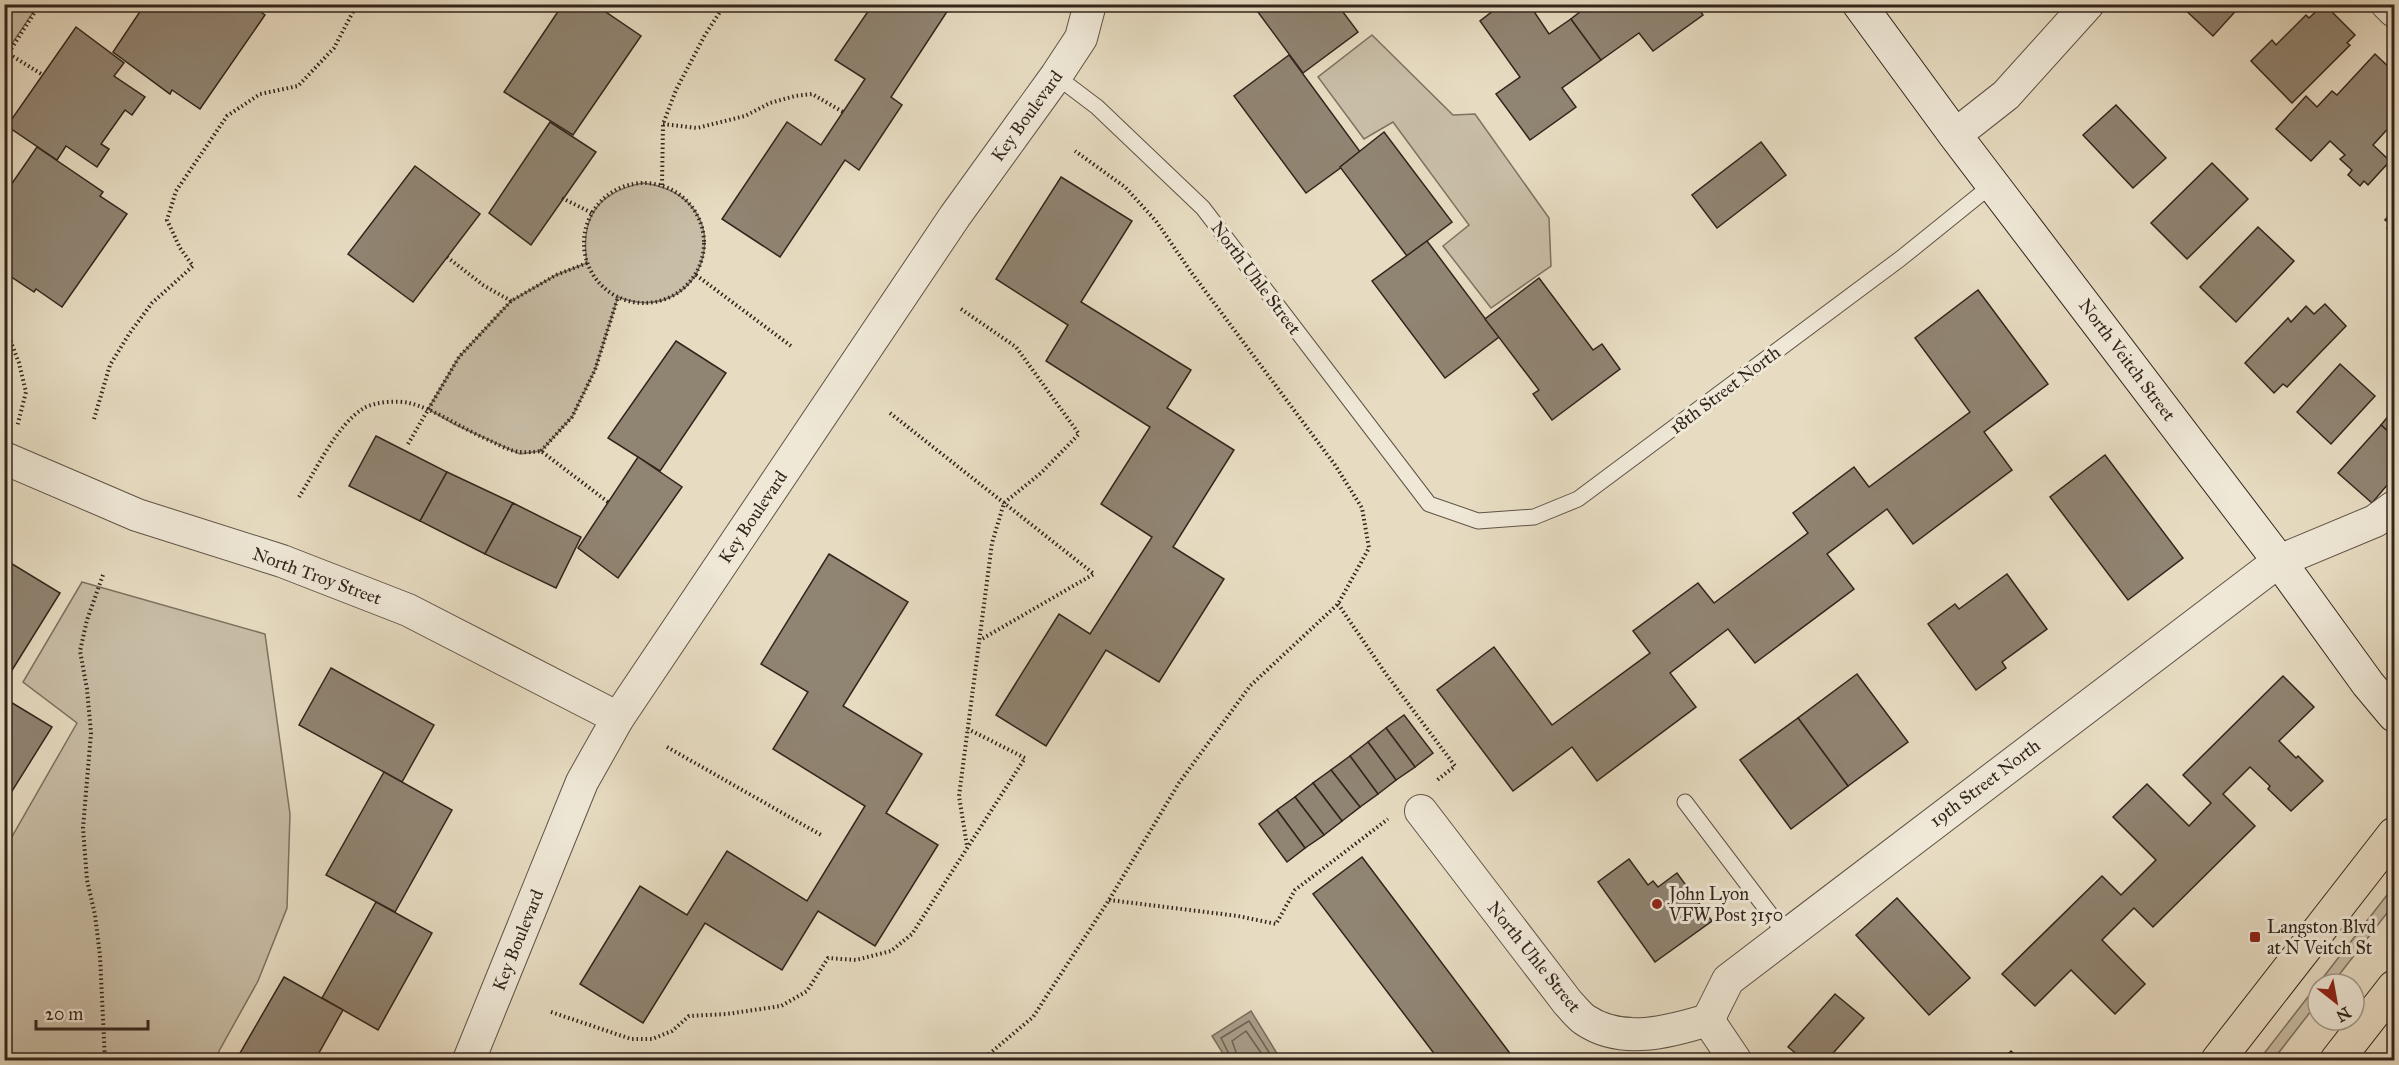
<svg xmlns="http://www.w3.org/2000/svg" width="2399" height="1065" font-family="'IM FELL Great Primer',serif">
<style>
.green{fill:#c8bda6;stroke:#7d7161;stroke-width:1.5}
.water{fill:#a99e8a;stroke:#796e5e;stroke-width:1.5}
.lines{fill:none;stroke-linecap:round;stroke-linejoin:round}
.shore{stroke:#6e6253;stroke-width:1.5}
.building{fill:#908472;stroke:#32251c;stroke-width:1.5}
.service-casing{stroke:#5f5346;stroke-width:17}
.minor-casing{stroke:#5f5346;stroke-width:34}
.secondary-casing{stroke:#32251c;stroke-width:35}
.primary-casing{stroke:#32251c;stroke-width:35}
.path{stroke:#32251c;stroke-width:4;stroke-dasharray:1.5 3;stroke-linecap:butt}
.service{stroke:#efe8d7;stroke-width:15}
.minor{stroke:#efe8d7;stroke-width:32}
.secondary{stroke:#efe8d7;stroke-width:33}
.primary{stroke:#e7dcc2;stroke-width:33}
.poi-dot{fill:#8f2418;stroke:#efe8d7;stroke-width:2}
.labels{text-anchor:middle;stroke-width:6;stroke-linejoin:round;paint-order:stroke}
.street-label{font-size:18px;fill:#32251c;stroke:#efe8d7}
.poi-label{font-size:18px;fill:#32251c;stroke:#efe8d7;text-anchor:start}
</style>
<rect width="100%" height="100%" fill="#e7dcc2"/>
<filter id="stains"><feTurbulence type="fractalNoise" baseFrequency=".00333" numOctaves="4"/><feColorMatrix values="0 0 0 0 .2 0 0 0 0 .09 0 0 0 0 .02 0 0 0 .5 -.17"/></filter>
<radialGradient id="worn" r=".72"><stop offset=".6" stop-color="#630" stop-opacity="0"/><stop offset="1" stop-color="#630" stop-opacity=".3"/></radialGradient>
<g class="green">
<path d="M5 4 38 5 5 54 4 5Z"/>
<path d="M1372 35 1453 115 1475 114 1549 218 1551 266 1491 308 1443 246 1469 225 1393 122 1364 139 1318 77Z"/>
<path d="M643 183C747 197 706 331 618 297L595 370 572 417 541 451 520 454 454 424 428 409 459 357 511 301 556 275 587 263C580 218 597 192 643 183Z"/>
<path d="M82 582 265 634 290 814 287 908 258 981 214 1060H5V849L77 723 23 682Z"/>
<path d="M2394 886V904L2332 984H2318Z"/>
<path d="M2318 984V1002L2273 1060H2259Z"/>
</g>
<path class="water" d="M1251 1011 1281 1060H1227L1212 1036Z"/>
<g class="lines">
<g class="shore">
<path d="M1232 1060 1221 1038 1249 1021 1274 1060"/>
<path d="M1239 1060 1232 1041 1246 1031 1266 1060"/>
</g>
</g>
<g class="building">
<path d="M145 4H249L265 15 200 109 172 90 170 94 113 52Z"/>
<path d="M563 4H594L641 36 573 135 504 92Z"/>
<path d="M873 4H952L891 97 902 105 859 170 845 160 780 257 722 219 787 122 821 145 865 79 835 60Z"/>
<path d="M1252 4H1337L1358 32 1303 73Z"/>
<path d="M1502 4H1529L1549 34 1571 19 1601 60 1562 88 1576 107 1530 140 1496 94 1520 77 1480 21Z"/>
<path d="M1590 4H1696L1703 15 1653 51 1639 33 1601 60 1571 19Z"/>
<path d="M2179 4H2242L2213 36Z"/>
<path d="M2324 4 2355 35 2347 43 2350 45 2292 103 2251 61 2272 40 2276 45 2306 15 2309 18Z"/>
<path d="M76 27 124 63 114 76 145 97 132 115 125 110 101 144 109 149 97 167 66 146 57 160 7 126Z"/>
<path d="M2375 54 2394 72V122L2373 145 2390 161 2368 185 2364 181 2360 186 2348 175 2352 170 2340 159 2345 155 2330 141 2311 161 2276 129 2306 96 2317 107 2332 91 2337 95Z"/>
<path d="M1289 55 1361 153 1306 193 1234 96Z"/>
<path d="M2116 105 2166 158 2133 188 2083 135Z"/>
<path d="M550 122 596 152 531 245 489 213Z"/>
<path d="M1384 132 1452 222 1407 256 1340 167Z"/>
<path d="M1761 142 1786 175 1717 228 1692 195Z"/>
<path d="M37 147 103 192 100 196 127 214 62 307 36 289 34 292 4 272V195Z"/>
<path d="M2212 163 2248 199 2187 259 2151 223Z"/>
<path d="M415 166 480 214 413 302 348 254Z"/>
<path d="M1061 177 1132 221 1081 302 1191 370 1167 408 1234 450 1173 547 1224 579 1159 682 1106 650 1046 746 996 715 1059 614 1090 634 1152 537 1101 504 1150 427 1046 361 1068 325 996 279Z"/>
<path d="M2394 210V235L2387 228 2390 224 2385 220Z"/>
<path d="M2258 227 2294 261 2236 322 2200 287Z"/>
<path d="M1427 241 1499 337 1445 378 1372 281Z"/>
<path d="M1539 278 1593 350 1602 344 1620 369 1552 420 1533 394 1539 390 1485 319Z"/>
<path d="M1978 290 2048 384 1984 432 2012 470 1913 544 1887 509 1827 554 1854 589 1755 663 1728 629 1670 673 1696 707 1597 781 1572 747 1513 791 1437 690 1494 647 1552 725 1650 653 1633 631 1698 583 1714 603 1808 533 1793 513 1854 467 1869 487 1970 412 1915 338Z"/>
<path d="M2325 304 2346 326 2287 387 2283 384 2274 393 2245 363 2288 318 2291 322 2306 306 2314 314Z"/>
<path d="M676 341 726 373 660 471 608 438Z"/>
<path d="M2340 364 2375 396 2331 444 2297 412Z"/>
<path d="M2394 409V437L2381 425Z"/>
<path d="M2381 425 2394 437V477L2372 503 2338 473Z"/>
<path d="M376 436 447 472 420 521 349 486Z"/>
<path d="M2105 455 2183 558 2128 600 2050 497Z"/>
<path d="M638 457 682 487 618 578 578 548Z"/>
<path d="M447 472 513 503 485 554 420 521Z"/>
<path d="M513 503 581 537 556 588 485 554Z"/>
<path d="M829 554 908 602 843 706 922 754 886 813 938 845 875 946 818 911 782 970 705 923 643 1023 580 984 640 886 687 915 727 851 807 901 865 806 773 749 808 692 761 664Z"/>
<path d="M4 559 60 593 4 683Z"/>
<path d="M2007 574 2047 629 2002 662 2006 668 1976 690 1928 624 1955 604 1959 609Z"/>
<path d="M331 668 434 725 402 782 299 725Z"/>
<path d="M1857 674 1908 742 1848 786 1798 718Z"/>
<path d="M2283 676 2314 707 2279 741 2296 758 2298 756 2323 781 2291 811 2268 789 2270 786 2250 767 2223 794 2255 826 2153 927 2134 908 2102 940 2145 984 2115 1014 2071 970 2035 1006 2002 974 2102 876 2121 895 2156 860 2113 817 2147 784 2189 826 2211 803 2183 775Z"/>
<path d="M4 698 52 727 4 804Z"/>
<path d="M1404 715 1433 753 1415 767 1386 728Z"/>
<path d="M1798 718 1848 786 1791 829 1740 760Z"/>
<path d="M1386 728 1415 767 1396 780 1368 742Z"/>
<path d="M1368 742 1396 780 1378 794 1350 756Z"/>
<path d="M1350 756 1378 794 1360 807 1331 770Z"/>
<path d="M1331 770 1360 807 1342 821 1313 783Z"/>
<path d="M384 772 452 810 395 912 326 875Z"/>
<path d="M1313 783 1342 821 1324 835 1295 797Z"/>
<path d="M1295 797 1324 835 1305 848 1277 810Z"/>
<path d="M1277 810 1305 848 1287 862 1259 824Z"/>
<path d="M1362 857 1515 1060H1439L1313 894Z"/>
<path d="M1629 859 1648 885 1653 881 1658 887 1677 873 1712 921 1655 962 1598 882Z"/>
<path d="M1897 898 1970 978 1929 1015 1856 935Z"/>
<path d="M376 902 432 933 378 1030 322 998Z"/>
<path d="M284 977 343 1010 315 1060H236Z"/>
<path d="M1835 994 1864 1018 1827 1060H1804L1788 1047Z"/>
<path d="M2011 1051 2020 1060H2002Z"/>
<path d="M1867 1054 1875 1060H1862Z"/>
</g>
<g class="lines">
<g class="service-casing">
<g id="service">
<path d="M1056 76 1097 107 1203 208 1429 504 1478 521 1534 517 1578 499 1900 259 1993 184"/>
<path d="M1685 802 1786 935"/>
</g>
</g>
<g class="minor-casing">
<g id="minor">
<path d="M2387 4 2394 11"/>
<path d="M1955 135 2006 95 2088 4"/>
<path d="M4 458 137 515 282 561 408 610 618 718"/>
<path d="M1421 811 1568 1003C1574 1009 1579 1016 1585 1020 1622 1045 1669 1032 1708 1020L1735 1060"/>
<path d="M1708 1020 1728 980 2279 561 2375 521 2394 507"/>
<path d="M469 1060 582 782 618 718 955 216 1056 76 1081 38 1090 4"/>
</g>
</g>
<g class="secondary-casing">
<path id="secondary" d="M1859 4 1955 135 2279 561 2368 684 2394 715"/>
</g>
<g class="primary-casing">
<g id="primary">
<path d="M2218 1060 2394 834"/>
<path d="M2337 1060 2394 987"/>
</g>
</g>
<g class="path">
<path d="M9 54 43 75"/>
<path d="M4 60 40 4"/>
<path d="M663 124 697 128 745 116 770 103 795 96 812 94 843 112"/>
<circle cx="644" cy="243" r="60"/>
<path d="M662 185 663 124 676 90 705 35 725 4"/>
<path d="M562 198 592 213"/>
<path d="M447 257 483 285 511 301"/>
<path d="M696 275 791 346"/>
<path d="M961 309 1016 347 1079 434 1041 473 1004 503 992 543 959 796 967 846"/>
<path d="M4 324 19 363 26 392 17 427"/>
<path d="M890 413 1094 574 980 640"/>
<path d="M94 419 110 365 129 334 152 303 193 266 180 248 167 220 176 191 227 116 260 94 298 86 334 48 357 4"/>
<path d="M408 444 459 357 511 301 556 275 587 263"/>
<path d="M541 451 572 417 595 370 618 297"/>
<path d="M299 497C315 472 337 424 364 408 375 402 396 400 409 403 434 409 460 427 484 438 509 449 513 455 541 451L608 502"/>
<path d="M103 575 87 620 80 651 87 689 91 733 83 828 87 880 95 915 100 956 105 1060"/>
<path d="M1338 604 1386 674 1455 766 1436 781"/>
<path d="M667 747 821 835"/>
<path d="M1109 900 1238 916 1276 924 1295 890 1388 819"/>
<path d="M551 1012 631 1039H652L672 1031 689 1016 727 1014 781 1006 807 991 828 958 856 960 891 951 912 934 1025 758 968 729"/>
<path d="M982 1060 1033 1017 1109 900 1179 783 1250 686 1338 604 1369 548 1362 508 1335 465 1191 272 1156 221 1125 187 1075 151"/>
</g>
<use href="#service" class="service"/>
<use href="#minor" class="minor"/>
<use href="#secondary" class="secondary"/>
<use href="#primary" class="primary"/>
</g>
<g class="poi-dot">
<circle cx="1657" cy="904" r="6"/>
<rect x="2249" y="931" width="12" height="12" rx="3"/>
</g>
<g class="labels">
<g class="street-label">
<text transform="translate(1027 116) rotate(-54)" y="6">Key Boulevard</text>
<text transform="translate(1256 278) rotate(53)" y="6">North Uhle Street</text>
<text transform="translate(2127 360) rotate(53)" y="6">North Veitch Street</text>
<text transform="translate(1725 390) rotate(-37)" y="6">18th Street North</text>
<text transform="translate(753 517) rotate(-56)" y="6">Key Boulevard</text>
<text transform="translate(317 576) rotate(20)" y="6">North Troy Street</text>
<text transform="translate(1985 783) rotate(-37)" y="6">19th Street North</text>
<text transform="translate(518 940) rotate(-68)" y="6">Key Boulevard</text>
<text transform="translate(1534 957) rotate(51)" y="6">North Uhle Street</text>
</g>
<g class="poi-label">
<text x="1669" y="900">John Lyon<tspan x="1669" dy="21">VFW Post 3150</tspan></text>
<text x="2267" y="933">Langston Blvd<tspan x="2267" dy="21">at N Veitch St</tspan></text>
</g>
</g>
<rect width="2399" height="1065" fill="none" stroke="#e7dcc2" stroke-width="24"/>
<rect x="6" y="6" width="2387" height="1053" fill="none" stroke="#32251c" stroke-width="3"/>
<rect x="12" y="12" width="2375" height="1041" fill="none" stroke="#32251c" stroke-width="1.5"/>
<g transform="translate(2336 1002) rotate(149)"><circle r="28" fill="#efe8d7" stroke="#a39a8c" stroke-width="1.5"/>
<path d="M0-4.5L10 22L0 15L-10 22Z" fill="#8f2418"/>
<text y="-9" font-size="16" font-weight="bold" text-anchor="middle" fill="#32251c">N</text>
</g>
<path d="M36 1020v9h112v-9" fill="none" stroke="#32251c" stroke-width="3"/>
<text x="45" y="1020" font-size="18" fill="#32251c" stroke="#efe8d7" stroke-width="4.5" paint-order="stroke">20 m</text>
<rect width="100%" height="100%" filter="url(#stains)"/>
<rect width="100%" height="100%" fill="url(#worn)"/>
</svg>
